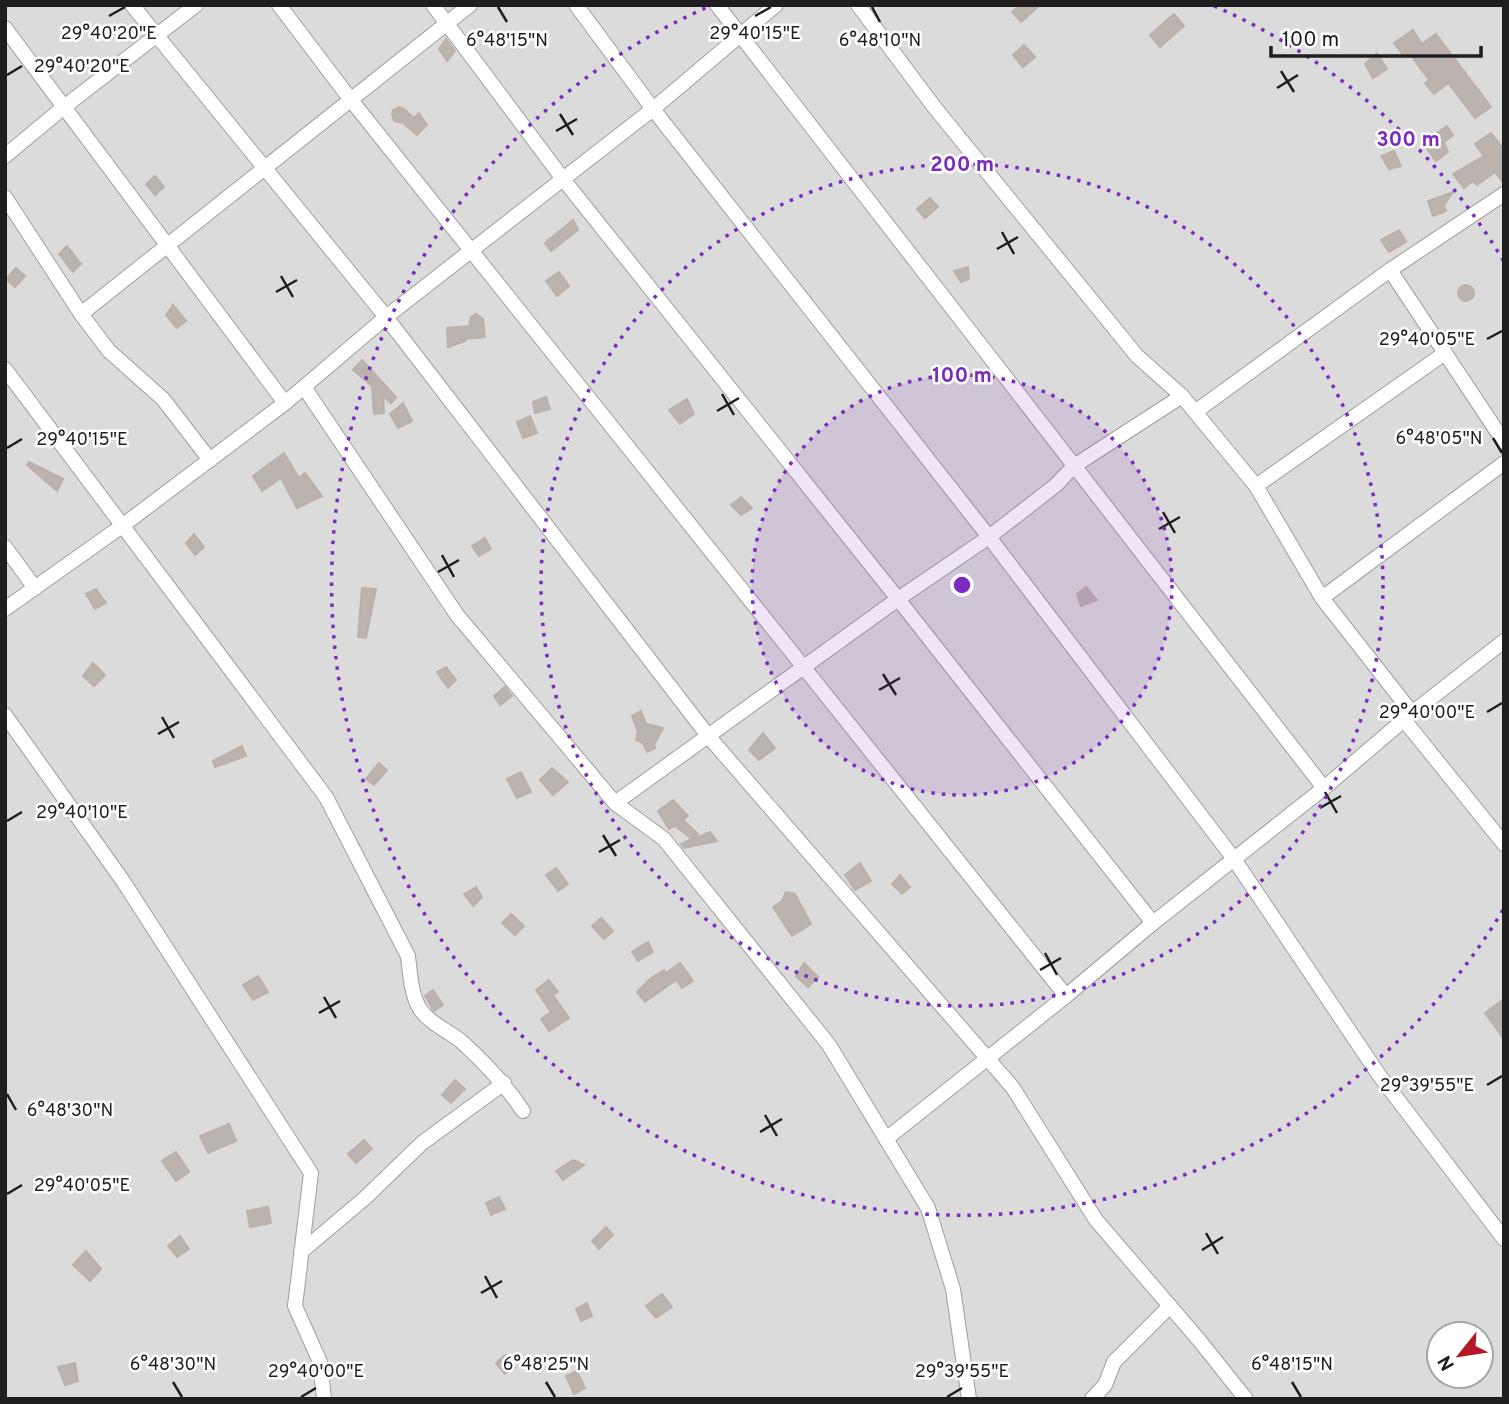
<svg xmlns="http://www.w3.org/2000/svg" width="1509" height="1404" font-family="Overpass,sans-serif">
<style>
.residential{fill:#dcdbdb;fill-rule:evenodd}
.building{fill:#bab3ae;stroke:#bdb0a9;stroke-width:2}
.lines{fill:none;stroke-linecap:round;stroke-linejoin:round}
.street-casing{stroke:#9f9f9f;stroke-width:16}
.street{stroke:#fff;stroke-width:14}
.ticks{fill:none;stroke:#1e1e1e;stroke-width:2.5}
.ring{fill:none;stroke:#7b2cbf;stroke-width:3.5;stroke-dasharray:3.5 7}
.ticks-label{font-size:18px;text-anchor:middle;fill:#1e1e1e;stroke:#fff;stroke-width:5;stroke-linejoin:round;paint-order:stroke}
.centre{fill:#7b2cbf;stroke:#fff;stroke-width:3.5}
.ring-label{font-size:21px;text-anchor:middle;font-weight:bold;fill:#7b2cbf;stroke:#fff;stroke-width:5;stroke-linejoin:round;paint-order:stroke}
</style>
<rect width="100%" height="100%" fill="#eeeae5"/>
<path class="residential" d="M5 5H1504V1399H5ZM1439 1334H1481V1376H1439Z"/>
<g class="building">
<path d="M1020 5H1040L1021 22 1012 12Z"/>
<path d="M1174 14 1184 26 1160 47 1150 35Z"/>
<path d="M1413 30 1422 44 1436 34 1491 107 1475 118 1448 83 1434 94 1425 83 1429 80 1409 53 1404 56 1394 43Z"/>
<path d="M446 39 455 51 447 61 439 49Z"/>
<path d="M1024 45 1035 57 1023 67 1013 55Z"/>
<path d="M1377 53 1387 69 1373 78 1365 64Z"/>
<path d="M399 107 404 109 414 118 419 113 427 125 417 135 403 123 394 121 392 114 393 110Z"/>
<path d="M1447 126 1453 135 1444 142 1448 152 1436 161 1423 143Z"/>
<path d="M1491 133 1504 150V184L1495 172 1477 185 1473 181 1464 188 1453 174 1484 156 1475 144Z"/>
<path d="M1394 151 1401 166 1389 169 1381 156Z"/>
<path d="M155 176 164 187 155 195 146 184Z"/>
<path d="M1453 192 1444 205 1446 211 1433 216 1428 201Z"/>
<path d="M930 198 938 207 925 218 917 209Z"/>
<path d="M573 220 578 230 551 251 545 243Z"/>
<path d="M1399 230 1406 242 1389 252 1381 240Z"/>
<path d="M67 246 81 264 73 272 59 254Z"/>
<path d="M968 267 969 279 961 282 954 271Z"/>
<path d="M16 268 25 276 15 287 6 279Z"/>
<path d="M559 272 569 286 557 296 546 281Z"/>
<circle cx="1466" cy="293" r="8"/>
<path d="M173 305 186 321 177 328 166 315Z"/>
<path d="M476 314 483 319 485 337 465 339V341L448 347 447 328 469 326 471 317Z"/>
<path d="M362 360 396 397 391 403 383 396 384 413 374 414 372 386 353 370Z"/>
<path d="M546 397 550 409 535 413 533 402Z"/>
<path d="M687 399 694 414 680 424 669 410Z"/>
<path d="M403 403 412 421 398 428 390 414Z"/>
<path d="M530 416 537 433 523 438 517 422Z"/>
<path d="M284 453 299 478 305 473 322 496 297 508 281 478 262 491 253 476Z"/>
<path d="M29 462 63 479 57 491 27 465Z"/>
<path d="M741 497 752 508 741 515 731 505Z"/>
<path d="M194 534 204 547 195 555 186 543Z"/>
<path d="M485 538 491 549 479 556 472 546Z"/>
<path d="M1086 587 1097 600 1081 606 1077 594Z"/>
<path d="M362 588 376 589 366 638 358 637Z"/>
<path d="M96 589 106 603 95 609 86 594Z"/>
<path d="M93 663 105 675 94 686 83 676Z"/>
<path d="M446 667 456 680 448 688 437 672Z"/>
<path d="M505 687 512 696 500 705 494 696Z"/>
<path d="M641 711 646 724 663 728 654 745 655 748 647 752 643 743 636 740 638 732 632 716Z"/>
<path d="M763 733 775 748 759 760 749 750Z"/>
<path d="M242 746 246 756 215 767 213 761Z"/>
<path d="M379 763 387 770 374 785 366 779Z"/>
<path d="M552 768 568 782 553 795 540 780Z"/>
<path d="M521 772 531 792 517 798 507 779Z"/>
<path d="M673 800 688 816 683 820 698 834 694 839 710 832 717 841 684 848 681 844 692 839 675 826 669 829 658 811Z"/>
<path d="M860 863 871 881 855 890 845 875Z"/>
<path d="M556 868 568 884 558 891 546 875Z"/>
<path d="M900 875 910 887 902 894 892 884Z"/>
<path d="M476 887 482 897 473 906 464 894Z"/>
<path d="M786 892 795 894 811 924 792 936 773 907 782 901Z"/>
<path d="M511 914 524 926 515 935 502 923Z"/>
<path d="M601 918 613 931 604 939 592 926Z"/>
<path d="M648 942 653 952 638 961 632 952Z"/>
<path d="M680 963 693 981 682 988 676 980 645 1002 637 992 651 978 664 970 666 973Z"/>
<path d="M804 963 818 977 808 987 796 976Z"/>
<path d="M258 976 268 992 253 1000 243 985Z"/>
<path d="M549 980 558 992 553 995 569 1018 549 1031 541 1019 551 1012 536 990Z"/>
<path d="M433 990 443 1005 434 1011 425 996Z"/>
<path d="M1504 999V1039L1485 1013Z"/>
<path d="M455 1080 465 1089 451 1103 442 1095Z"/>
<path d="M229 1124 236 1141 208 1153 200 1136Z"/>
<path d="M364 1140 372 1149 356 1163 348 1154Z"/>
<path d="M176 1152 189 1172 176 1181 162 1161Z"/>
<path d="M573 1160 584 1165 563 1180 556 1171Z"/>
<path d="M499 1197 505 1209 491 1215 486 1203Z"/>
<path d="M268 1207 271 1223 250 1227 247 1211Z"/>
<path d="M606 1227 613 1235 599 1249 592 1241Z"/>
<path d="M180 1236 189 1249 177 1257 168 1246Z"/>
<path d="M86 1251 101 1269 90 1281 73 1265Z"/>
<path d="M662 1294 672 1307 656 1318 646 1306Z"/>
<path d="M587 1303 592 1316 581 1321 576 1309Z"/>
<path d="M505 1355 515 1367 505 1374 496 1363Z"/>
<path d="M75 1363 78 1381 65 1385 58 1367Z"/>
<path d="M577 1371 585 1388 574 1394 566 1376Z"/>
</g>
<g class="lines">
<g class="street-casing">
<g id="street">
<path d="M132 5 386 317 709 737 1013 1088 1096 1220 1199 1340 1246 1399"/>
<path d="M279 5 351 100 1066 996"/>
<path d="M433 5 563 179 898 599 1153 923"/>
<path d="M576 5 653 109 989 537 1234 859 1379 1075 1504 1239"/>
<path d="M717 5 1324 788"/>
<path d="M858 5 935 108 1137 356 1182 396 1256 486 1322 598 1412 713"/>
<path d="M5 28 285 403"/>
<path d="M5 156 64 107 196 5"/>
<path d="M5 197 81 314 109 351 163 399 210 460"/>
<path d="M1390 270 1504 194"/>
<path d="M81 314 470 5"/>
<path d="M5 369 326 797 408 956C410 972 411 995 420 1009 430 1024 449 1031 462 1042 485 1063 506 1085 523 1111"/>
<path d="M304 387 457 615 615 803 664 839 829 1045 928 1208 953 1289 969 1399"/>
<path d="M1195 412 1390 270 1504 442"/>
<path d="M1256 486 1445 353"/>
<path d="M5 547 35 588"/>
<path d="M1322 598 1504 463"/>
<path d="M5 609 122 526 285 403 386 317 653 109 776 5"/>
<path d="M5 715 123 881 311 1173 295 1306 320 1362 324 1399"/>
<path d="M1404 720 1504 844"/>
<path d="M615 803 898 599 989 537 1056 485 1074 466 1182 396"/>
<path d="M886 1139 1066 996 1153 923 1324 788 1412 713 1504 641"/>
<path d="M301 1252 365 1198 422 1143 504 1083"/>
<path d="M1092 1399 1105 1385 1114 1362 1170 1306"/>
</g>
</g>
<use href="#street" class="street"/>
</g>
<path class="ticks" d="M498 7 507 22M872 7 880 22M109 16 125 7M755 16 771 7M1281 71 1294 92M7 75 22 66M1277 88 1298 75M560 114 573 135M556 131 577 119M1002 232 1014 254M997 249 1018 237M281 276 293 297M276 292 297 280M1487 339 1502 331M722 394 734 415M717 411 739 398M1493 438 1502 453M7 448 22 439M1163 512 1175 533M1159 529 1180 517M442 555 454 577M438 572 459 560M883 674 896 695M879 690 900 678M1487 712 1502 703M162 717 174 738M158 734 179 722M1325 792 1337 813M1320 808 1341 796M7 821 22 812M603 835 616 856M599 852 620 840M1045 953 1057 975M1040 970 1061 958M324 997 336 1018M319 1013 340 1001M1487 1085 1502 1076M7 1094 16 1110M765 1115 777 1136M760 1132 782 1119M7 1194 22 1185M1206 1233 1218 1254M1202 1250 1223 1237M485 1276 497 1298M481 1293 502 1281M173 1382 182 1397M546 1382 555 1397M1292 1382 1301 1397M301 1397 316 1388M947 1397 962 1388"/>
<circle cx="962" cy="585" r="210" fill="#7b2cbf" fill-opacity=".12"/>
<g class="ring">
<circle cx="962" cy="585" r="210"/>
<circle cx="962" cy="585" r="421"/>
<path d="M1503 910A631 631 0 1 1 710 6M1214 6A631 631 0 0 1 1503 260"/>
</g>
<g class="ticks-label">
<text x="109" y="39">29°40'20"E</text>
<text x="755" y="39">29°40'15"E</text>
<text x="507" y="46">6°48'15"N</text>
<text x="880" y="46">6°48'10"N</text>
<text x="82" y="72">29°40'20"E</text>
<text x="1427" y="345">29°40'05"E</text>
<text x="1439" y="444">6°48'05"N</text>
<text x="82" y="445">29°40'15"E</text>
<text x="1427" y="718">29°40'00"E</text>
<text x="82" y="818">29°40'10"E</text>
<text x="1427" y="1091">29°39'55"E</text>
<text x="70" y="1116">6°48'30"N</text>
<text x="82" y="1191">29°40'05"E</text>
<text x="173" y="1370">6°48'30"N</text>
<text x="546" y="1370">6°48'25"N</text>
<text x="1292" y="1370">6°48'15"N</text>
<text x="316" y="1377">29°40'00"E</text>
<text x="962" y="1377">29°39'55"E</text>
</g>
<circle cx="962" cy="585" r="10" class="centre"/>
<g class="ring-label">
<text x="1408" y="146">300 m</text>
<text x="962" y="171">200 m</text>
<text x="962" y="382">100 m</text>
</g>
<rect width="1509" height="1404" fill="none" stroke="#1e1e1e" stroke-width="14"/>
<g transform="translate(1460 1355) rotate(240)"><circle r="33" fill="#ffffff" stroke="#a5a5a5" stroke-width="2"/>
<path d="M0-5L12 26L0 18L-12 26Z" fill="#b41826"/>
<text y="-10" font-size="19" font-weight="bold" text-anchor="middle" fill="#1e1e1e">N</text>
</g>
<path d="M1271 46v10h210v-10" fill="none" stroke="#1e1e1e" stroke-width="3.5"/>
<text x="1282" y="46" font-size="21" fill="#1e1e1e" stroke="#ffffff" stroke-width="5" paint-order="stroke">100 m</text>
</svg>
